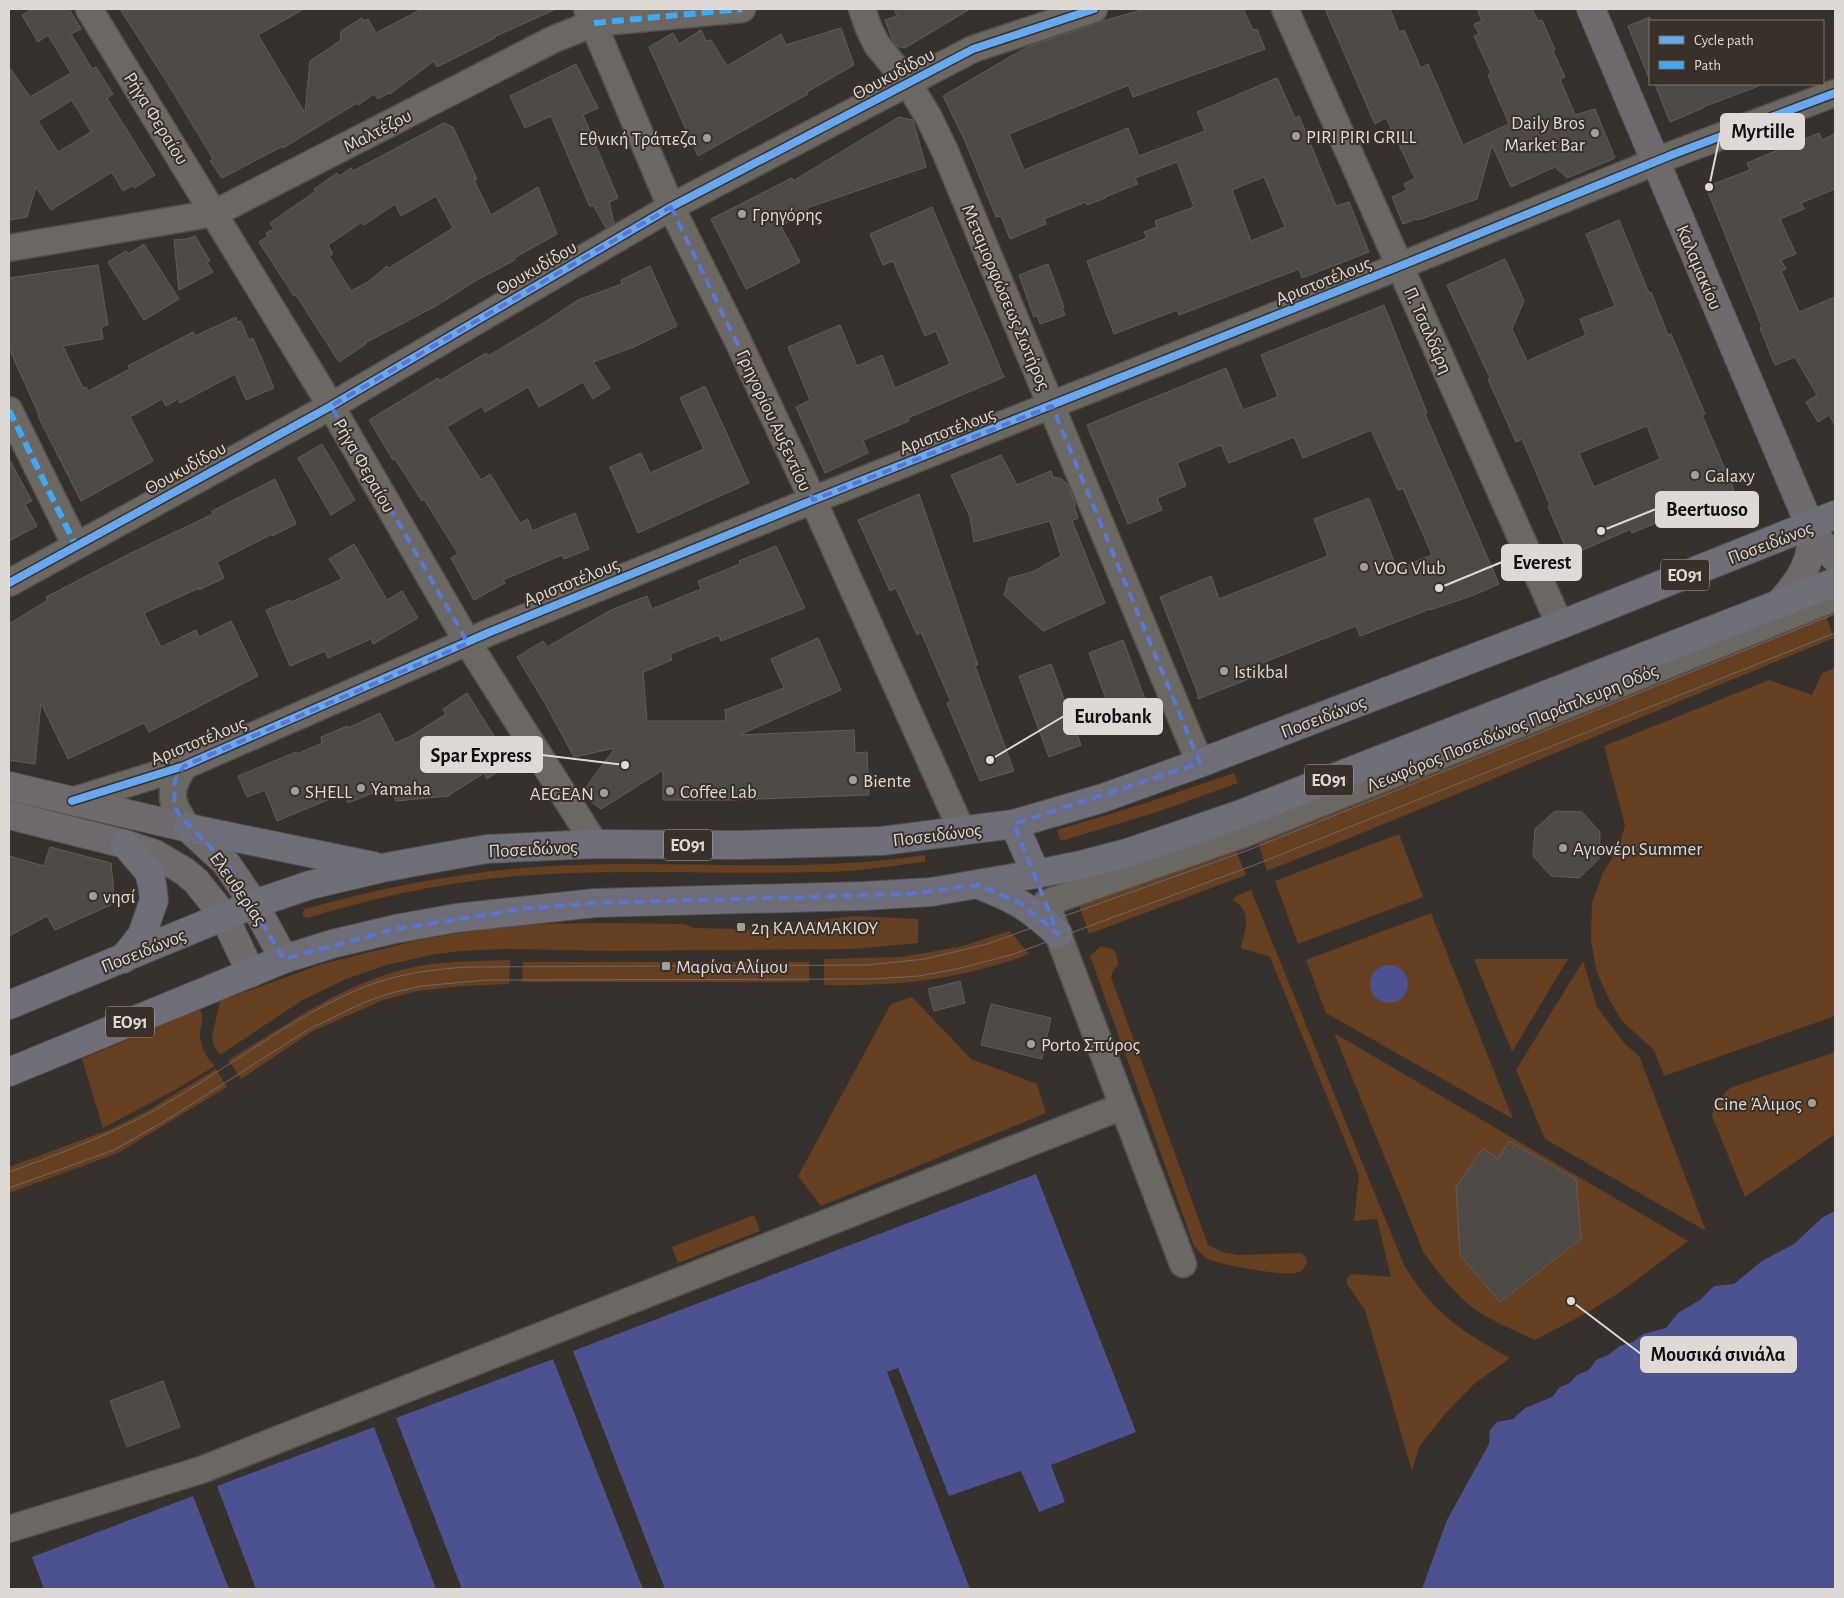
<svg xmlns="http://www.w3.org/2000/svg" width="1844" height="1598" font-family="'Alegreya Sans',sans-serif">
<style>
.green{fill:#653f20}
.water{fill:#4c528f}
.building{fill:#4d4945;stroke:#605c59;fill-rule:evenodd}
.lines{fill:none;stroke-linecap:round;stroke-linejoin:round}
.minor-casing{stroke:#534f4c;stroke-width:29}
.major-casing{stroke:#534f4c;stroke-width:30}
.highway-casing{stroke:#534f4c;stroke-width:30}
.minor{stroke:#6b6763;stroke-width:26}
.major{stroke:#6d696d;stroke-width:28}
.highway{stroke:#6f6d77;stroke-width:28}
.tram{stroke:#6d6866;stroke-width:1}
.quiet{stroke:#3fa9f5;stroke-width:6;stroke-dasharray:12 6;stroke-linecap:butt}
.cycleway-casing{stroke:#393029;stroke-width:11}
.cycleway{stroke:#66a8f1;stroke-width:8}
.marked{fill:none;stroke:#5778d7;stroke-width:4;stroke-dasharray:10 6;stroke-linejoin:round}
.poi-dot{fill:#a49e9a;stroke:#393029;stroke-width:2}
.labels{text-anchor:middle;stroke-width:4;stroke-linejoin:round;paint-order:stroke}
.shield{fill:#393029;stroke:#ada6a2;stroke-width:1}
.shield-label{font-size:18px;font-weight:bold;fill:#dfd9d6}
.street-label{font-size:19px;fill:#dfd9d6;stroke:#393029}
.poi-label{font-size:19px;fill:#dfd9d6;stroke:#393029;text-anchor:start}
.leader{fill:none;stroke:#dfd9d6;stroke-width:2}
.callout-dot{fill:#dfd9d6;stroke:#393029;stroke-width:2}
.callout{fill:#dfd9d6;stroke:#dfd9d6;stroke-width:2}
.callout-label{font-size:20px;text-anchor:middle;font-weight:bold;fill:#111}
</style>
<rect width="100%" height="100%" fill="#36312c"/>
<g class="green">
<path d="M1825 613 1834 638C1645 714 1457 796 1267 871L1256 836Z"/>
<path d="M1835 668V1016L1664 1076 1654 1050 1622 1021 1610 1001 1597 973 1591 941 1592 903 1603 873 1619 847 1625 825 1604 746 1769 680 1812 695 1822 673Z"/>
<path d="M1234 773 1238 783 1154 813 1061 841 1057 830 1143 804Z"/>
<path d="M1399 834 1423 897 1298 944 1275 881Z"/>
<path d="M1234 846 1246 875 1089 934 1079 905Z"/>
<path d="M925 855V862C891 866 855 872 820 872 712 875 603 867 496 878 432 885 369 899 308 918L303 917V913L305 909C393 884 482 868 573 865 690 861 809 873 925 855Z"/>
<path d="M1251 890 1404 1265C1433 1313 1461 1331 1510 1358L1474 1384 1446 1413 1420 1445 1412 1471 1365 1310 1347 1284V1278L1352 1274 1391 1277 1377 1219 1354 1221 1359 1175 1270 957 1241 948C1245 930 1253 910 1232 900L1238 895Z"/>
<path d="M1431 913 1513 1119 1326 1013 1306 960Z"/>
<path d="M854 916 918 919V943L854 949 611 951 504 949 462 951 435 954 387 965 346 979 301 1001 220 1055 214 1046 212 1037 220 1001 322 964 419 940 477 930 522 924 608 923 684 924 694 928 785 930 821 920Z"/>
<path d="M1010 931 1029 954C1015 960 1000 964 985 968 932 983 879 986 824 985V959L901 957 959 947Z"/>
<path d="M1100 947C1113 947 1118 951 1118 965L1113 971 1111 977 1208 1245 1222 1252 1238 1255 1301 1253 1306 1257 1307 1263C1304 1268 1302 1272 1296 1273 1285 1276 1219 1265 1208 1259 1202 1256 1199 1251 1194 1246L1090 956Z"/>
<path d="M1474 959H1568L1512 1052Z"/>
<path d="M510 960 509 984 463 986 418 991 383 1000 313 1031 241 1079 228 1060C290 1023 347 980 419 966 449 961 479 961 510 960Z"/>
<path d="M1583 961 1597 1007 1625 1044 1639 1056 1706 1231 1545 1139 1516 1070Z"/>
<path d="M523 962H809V982H522Z"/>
<path d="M912 997 971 1059 1037 1084 1046 1113 821 1206 798 1176 891 1004Z"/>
<path d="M200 1009C205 1021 201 1022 200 1033 200 1046 206 1058 215 1066L175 1090 103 1128 82 1059Z"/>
<path d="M1334 1033 1688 1241 1622 1291 1588 1312 1535 1340C1518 1332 1501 1325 1485 1316 1461 1302 1439 1275 1423 1251Z"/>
<path d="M1835 1052V1134L1745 1197 1712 1116 1713 1109 1717 1101 1730 1088Z"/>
<path d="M216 1069 227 1087 118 1153 9 1193V1167L111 1129 147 1111Z"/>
<path d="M754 1215 760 1231 678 1263 672 1247Z"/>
</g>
<g class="water">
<circle cx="1389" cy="984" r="19"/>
<path d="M1036 1174 1136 1432 1051 1465 1065 1502 1039 1512 1021 1471 949 1496 898 1368 887 1372 970 1589H665L573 1351Z"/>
<path d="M1835 1211V1589H1422L1447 1520 1489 1444 1490 1430 1497 1422 1513 1419 1525 1408 1552 1397 1560 1387 1570 1383 1577 1375 1589 1370 1596 1360 1608 1355 1620 1346 1633 1342 1643 1334 1666 1328 1678 1313 1700 1300 1714 1286 1734 1284 1762 1261 1794 1244 1823 1217Z"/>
<path d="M553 1359 643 1589H462L396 1418Z"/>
<path d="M374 1427 436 1589H256L217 1486Z"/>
<path d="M193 1496 229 1589H44L32 1557Z"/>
</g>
<g class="building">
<path d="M33 9H69L81 29 71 34 92 69 96 67 113 94 107 98 155 175 134 188 133 185 123 191 112 172 51 210 36 187 27 217 9 220V67L30 97 71 73 48 35 38 42 22 15ZM72 100 91 132 58 152 38 121Z"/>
<path d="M120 9H304L258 35 305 113 310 61 340 41 341 31 362 18 364 21 368 19 376 33 422 9H556L494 37 495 38 437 67 434 61 390 94 389 93 378 99 374 94 358 105 357 103 283 148V146L222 178 210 161 213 159 168 84Z"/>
<path d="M894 9H970L905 48 897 46 892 39 885 20 897 16Z"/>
<path d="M1145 9H1243L1253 30 1257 29 1265 49 1133 97 1129 85 1009 134 1024 170 1128 128 1139 156 1205 131 1197 112 1277 78 1295 118 1299 116 1336 206 1349 202 1369 252 1302 278 1299 269 1179 315 1177 310 1114 334 1087 261 1147 238 1144 232 1157 227 1155 221 1194 207 1177 162 1135 178 1138 184 1105 197V198L1087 205 1086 202 1044 219 1046 224 1010 239 1001 216 996 217 965 141 943 96 1027 47 1103 21ZM1264 177 1285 227 1251 241 1232 190Z"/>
<path d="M1325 9H1390L1399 32 1404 30 1421 68 1428 64 1463 145 1509 124 1488 75 1491 73 1474 36 1479 34 1474 24 1482 21 1477 9H1532L1538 21 1542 20 1555 50 1553 51 1565 77 1560 79 1575 115 1595 109 1615 158 1567 178 1555 167 1511 187 1492 145 1477 199 1418 220 1415 219 1403 224 1392 197 1407 190 1404 184 1415 178 1386 118 1375 124Z"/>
<path d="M1650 17V78H1649L1628 26Z"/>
<path d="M841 28 854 65 807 92 808 94 698 156 649 47 673 33 679 44 701 30 706 41 711 40 727 66 781 34 786 45Z"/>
<path d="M576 64 598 108 583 115 618 198 609 202 614 223 606 228 593 205 590 207 551 116 525 128 510 96Z"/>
<path d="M1655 84H1759V86L1703 107V108L1670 122Z"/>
<path d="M899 117 913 120 926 167 807 208 809 212 781 226 800 262 746 289 711 219 792 178 793 181Z"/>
<path d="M444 123 453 127 477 179 474 180 491 215 538 187 557 234 514 258 515 260 475 281 436 306 365 343 366 344 339 362 296 295 294 296 259 242 268 236 266 233 274 229 270 223 316 191 314 189 337 173 339 176 351 168 353 171ZM436 196 453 228 389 268 387 266 368 282 351 291 329 256 333 254 328 245 362 222 364 225 395 204 401 216Z"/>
<path d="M1819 133 1822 140 1835 134V189L1801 203 1804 209 1780 219 1796 254 1781 260 1786 269 1781 271 1799 312 1835 297V425L1829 415 1818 422 1806 402 1817 395 1795 357 1775 365 1760 328 1762 327 1706 187 1750 170 1747 163Z"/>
<path d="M932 207 1004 377 908 418 909 421 863 440 868 453 825 473 796 407 810 400 788 347 840 325 857 366 882 355 895 388 950 364 936 331 925 336 893 261 883 265 870 234Z"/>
<path d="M1619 220 1649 293 1651 292 1668 335 1671 334 1705 414 1702 415 1734 490 1632 533 1631 529 1569 556 1548 506 1550 505 1522 439 1516 442 1488 379 1490 378 1447 285 1505 259 1524 301 1512 329 1527 361 1586 335 1580 319 1615 306 1586 234ZM1647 426 1660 459 1594 487 1579 453Z"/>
<path d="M195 236 210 261 207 263 213 272 179 290 174 240 187 239Z"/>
<path d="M144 244 179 299 144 320 108 262 126 251 128 254Z"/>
<path d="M1048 264 1064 307 1062 308 1065 315 1040 324 1037 315 1034 317 1019 275Z"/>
<path d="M98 265 108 325 101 327 103 339 63 346 83 388 86 387 88 391 130 369 128 366 193 332 195 336 236 317 237 322 241 321 249 340 253 338 274 388 246 400 235 374 180 403 178 399 166 406 162 399 130 417 153 461 81 501 38 416 39 415 9 348V278Z"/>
<path d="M650 266 677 326 634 347 593 362 610 388 593 399 583 382 539 407 528 387 485 412 482 406 447 427 481 480 490 474 520 523 528 519 532 531 575 513 589 549 564 559 562 555 503 580 505 583 474 600 451 558 458 554 424 499 422 501 395 459 393 460 369 420 438 378 439 381 486 353 488 356 545 322 578 300 622 284 621 280Z"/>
<path d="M1384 305 1427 413 1425 414 1499 584 1474 595 1430 610V609L1360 636 1356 626 1247 669 1251 678 1198 699V694L1160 597 1211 576 1219 599 1328 556 1314 519 1369 498 1397 569 1432 555 1403 488 1398 490 1371 430 1303 458 1294 437 1229 463 1221 445 1177 463 1186 486 1157 498 1162 510 1128 524 1087 425 1226 368 1243 410 1278 397 1261 355Z"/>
<path d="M705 386 749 483 638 533 610 467 641 453 650 473 704 449 680 398Z"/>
<path d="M322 444 355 500 331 515 298 458Z"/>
<path d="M1001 455 1017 485 1051 471 1053 477 1062 479 1068 485 1076 505 1074 506 1078 518 1072 521 1105 603 1043 631 1004 595 1009 578 1032 572 1061 556 1050 521 974 542 970 517 951 475Z"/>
<path d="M9 459 32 501 25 504 37 526 9 541Z"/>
<path d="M275 479 296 524 272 536V534L217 562 224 578 199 590V588L144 613 161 647 196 630 199 637 231 621 258 676 149 732 144 723 68 759 41 703 35 764 9 760V624L48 600 46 597 131 553 213 514 212 511Z"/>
<path d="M919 494 978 665 975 666 1014 771 980 781 947 703 951 702 921 632 917 635 896 588 890 591 858 520Z"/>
<path d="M354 544 387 600 402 591 418 618 373 644 371 639 328 658 325 651 290 666 266 610 290 600 291 602 342 579 329 559Z"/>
<path d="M776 546 805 608 721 641 719 635 670 654 672 660 643 672 647 721H726L725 710 784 688 771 659 818 638 841 690 739 735 854 730 855 753 867 752 869 795 731 800H663V770L601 809 581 794 615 748 574 757 546 705 517 657 543 641 547 647 611 610 647 596 652 609 701 589 698 581 740 564 739 561Z"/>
<path d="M1123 640 1149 710 1115 723 1089 653Z"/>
<path d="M1051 664 1081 745 1049 757 1019 676Z"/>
<path d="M467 693 511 763 487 779 484 773 448 796 396 801 390 786 348 803 344 793 277 821 265 790 247 797 238 776 296 752 297 754 322 743 321 737 347 726 348 728 380 713 395 743 413 735 446 714 443 709Z"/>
<path d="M1555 811 1582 812 1600 832 1599 859 1579 878 1551 876 1533 856 1535 829Z"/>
<path d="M50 847 111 863 115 903 55 930 47 916 9 936V856L44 866Z"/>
<path d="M960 981 965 1003 934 1011 928 989Z"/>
<path d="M991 1004 1051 1018 1042 1059 981 1045Z"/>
<path d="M1509 1141 1576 1179 1581 1239 1500 1302 1460 1255 1456 1187 1483 1148 1498 1159Z"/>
<path d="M163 1381 180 1427 127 1447 110 1401Z"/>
</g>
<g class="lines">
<g class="minor-casing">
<g id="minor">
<path d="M89 9 331 406 468 643 595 844"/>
<path d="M587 9 671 207 736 337 813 500 962 831"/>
<path d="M862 9 869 29 877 45 908 83 928 116 945 151 1200 763"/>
<path d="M1285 9 1560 625"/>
<path d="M9 248 215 213 552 40 594 23 742 9"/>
<path d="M9 410 76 546"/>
<path d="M9 583 331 406 671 207 973 49 1094 9"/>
<path d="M184 766C167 793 170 802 188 828"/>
<path d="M72 801 184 766 490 632 813 500 1400 266 1674 154 1835 93"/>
<path d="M1046 903 1244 834 1835 598"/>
<path d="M1050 913 1183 1264"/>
<path d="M9 1529 201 1470 1123 1106"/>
</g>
</g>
<g class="major-casing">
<g id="major">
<path d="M1591 9 1810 526 1815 536 1835 558"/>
<path d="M1779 604C1800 581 1816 558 1810 526"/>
<path d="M9 786 188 828 226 863 254 904 284 959"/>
<path d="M9 815 125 844 155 854 184 871 196 881 224 916 251 973"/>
</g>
</g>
<g class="highway-casing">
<g id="highway">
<path d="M1014 824 1036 874"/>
<path d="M188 828 373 866"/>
<path d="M979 885C1013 898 1031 908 1058 934"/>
<path d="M123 959 142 935 154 900 152 884 149 872 125 844"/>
<path d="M9 1005 254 904 310 885 382 868 447 856 487 849 595 844 740 845 882 841 1014 824 1103 798 1200 763 1560 625 1835 515"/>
<path d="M9 1072 284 959 332 944 395 929 456 918 595 903 863 896 931 892 1036 874 1081 865 1130 852 1241 814 1835 582"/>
</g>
</g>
<use href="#minor" class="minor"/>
<use href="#major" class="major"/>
<use href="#highway" class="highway"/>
<g class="tram">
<path d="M9 1172C54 1156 99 1139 142 1117 218 1077 284 1020 364 987 397 974 433 969 468 967L868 965 925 959 987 944 1251 849 1835 614"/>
<path d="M9 1188 114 1150 170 1118 309 1029 365 1002 391 993 422 986 486 980 872 979 919 976 957 969 1014 954 1257 864 1835 633"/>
</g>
<g class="quiet">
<path d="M594 23 742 9"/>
<path d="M9 410 76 546"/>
</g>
<g class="cycleway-casing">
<g id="cycleway">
<path d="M9 583 331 406 671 207 973 49 1094 9"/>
<path d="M72 801 184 766 490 632 813 500 1400 266 1674 154 1835 93"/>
</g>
</g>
<use href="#cycleway" class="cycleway"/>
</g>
<path class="marked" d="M671 207 813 500 1052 406 1200 763 1014 824 1058 934 1022 904 979 885 907 894 595 903 521 909 395 929 284 959 226 863 180 816 174 805 175 780 184 766 468 643 331 406Z"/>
<g class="poi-dot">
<circle cx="1595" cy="133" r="5"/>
<circle cx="1296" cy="136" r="5"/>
<circle cx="707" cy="138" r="5"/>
<circle cx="742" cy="214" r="5"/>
<circle cx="1695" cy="475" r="5"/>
<circle cx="1364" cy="567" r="5"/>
<circle cx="1224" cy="671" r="5"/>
<circle cx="853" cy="780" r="5"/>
<circle cx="361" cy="788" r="5"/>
<circle cx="295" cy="791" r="5"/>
<circle cx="670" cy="791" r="5"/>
<circle cx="604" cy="793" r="5"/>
<circle cx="1563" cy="848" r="5"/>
<circle cx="93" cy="896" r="5"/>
<rect x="736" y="922" width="10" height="10" rx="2.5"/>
<rect x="661" y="961" width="10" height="10" rx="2.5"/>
<circle cx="1031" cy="1044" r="5"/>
<circle cx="1812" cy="1103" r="5"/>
</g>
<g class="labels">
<g class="shield">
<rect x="1661" y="559.5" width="48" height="31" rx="4"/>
<rect x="1305" y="764.5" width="48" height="31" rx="4"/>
<rect x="664" y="829.5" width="48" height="31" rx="4"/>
<rect x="106" y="1006.5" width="48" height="31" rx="4"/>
</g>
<g class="shield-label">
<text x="1685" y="581">ΕΟ91</text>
<text x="1329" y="786">ΕΟ91</text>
<text x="688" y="851">ΕΟ91</text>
<text x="130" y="1028">ΕΟ91</text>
</g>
<g class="street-label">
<text transform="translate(893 73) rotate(-28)" y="7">Θουκυδίδου</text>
<text transform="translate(157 118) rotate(58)" y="7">Ρήγα Φεραίου</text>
<text transform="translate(377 130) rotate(-27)" y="7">Μαλτέζου</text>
<text transform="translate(536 267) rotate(-30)" y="7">Θουκυδίδου</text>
<text transform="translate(1700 267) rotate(67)" y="7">Καλαμακίου</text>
<text transform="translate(1323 280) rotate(-22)" y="7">Αριστοτέλους</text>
<text transform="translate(1007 297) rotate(67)" y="7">Μεταμορφώσεως Σωτήρος</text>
<text transform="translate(1429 330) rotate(66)" y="7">Π. Τσαλδάρη</text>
<text transform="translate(775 420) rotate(65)" y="7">Γρηγορίου Αυξεντίου</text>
<text transform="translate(947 430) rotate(-21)" y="7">Αριστοτέλους</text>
<text transform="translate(365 465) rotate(60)" y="7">Ρήγα Φεραίου</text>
<text transform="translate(185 467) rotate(-29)" y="7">Θουκυδίδου</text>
<text transform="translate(1770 542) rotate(-21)" y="7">Ποσειδώνος</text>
<text transform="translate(571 581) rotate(-22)" y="7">Αριστοτέλους</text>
<text transform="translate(1323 716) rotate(-21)" y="7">Ποσειδώνος</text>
<text transform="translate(1512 727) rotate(-22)" y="7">Λεωφόρος Ποσειδώνος Παράπλευρη Οδός</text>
<text transform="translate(198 740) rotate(-22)" y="7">Αριστοτέλους</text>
<text transform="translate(937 834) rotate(-7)" y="7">Ποσειδώνος</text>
<text transform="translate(533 848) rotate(-3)" y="7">Ποσειδώνος</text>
<text transform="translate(239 888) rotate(55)" y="7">Ελευθερίας</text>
<text transform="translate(143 950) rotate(-22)" y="7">Ποσειδώνος</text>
</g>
<g class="poi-label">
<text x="1585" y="129" text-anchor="end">Daily Bros<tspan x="1585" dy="22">Market Bar</tspan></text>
<text x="1306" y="143">PIRI PIRI GRILL</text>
<text x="697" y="145" text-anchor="end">Εθνική Τράπεζα</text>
<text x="752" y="221">Γρηγόρης</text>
<text x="1705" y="482">Galaxy</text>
<text x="1374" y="574">VOG Vlub</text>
<text x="1234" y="678">Istikbal</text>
<text x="863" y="787">Biente</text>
<text x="371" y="795">Yamaha</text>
<text x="305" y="798">SHELL</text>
<text x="680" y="798">Coffee Lab</text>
<text x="594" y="800" text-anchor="end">AEGEAN</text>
<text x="1573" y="855">Αγιονέρι Summer</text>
<text x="103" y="903">νησί</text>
<text x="751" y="934">2η ΚΑΛΑΜΑΚΙΟΥ</text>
<text x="676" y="973">Μαρίνα Αλίμου</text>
<text x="1041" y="1051">Porto Σπύρος</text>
<text x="1802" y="1110" text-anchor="end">Cine Άλιμος</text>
</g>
</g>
<path class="leader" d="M1709 187L1721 131M1601 531L1656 509M1439 588L1502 562M990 760L1064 716M625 765L542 755M1571 1301L1641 1354"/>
<g class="callout-dot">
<circle cx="1709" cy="187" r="5"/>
<circle cx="1601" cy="531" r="5"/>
<circle cx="1439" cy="588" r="5"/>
<circle cx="990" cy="760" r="5"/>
<circle cx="625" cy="765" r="5"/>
<circle cx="1571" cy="1301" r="5"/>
</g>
<g class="callout">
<rect x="1721" y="114" width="83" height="35" rx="5"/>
<rect x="1656" y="492" width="102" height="35" rx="5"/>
<rect x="1502" y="545" width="79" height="35" rx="5"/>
<rect x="1064" y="699" width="98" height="35" rx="5"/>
<rect x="421" y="737" width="121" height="35" rx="5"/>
<rect x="1641" y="1337" width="155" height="35" rx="5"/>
</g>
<g class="callout-label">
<text x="1763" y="138">Myrtille</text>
<text x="1707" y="516">Beertuoso</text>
<text x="1542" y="569">Everest</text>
<text x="1113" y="723">Eurobank</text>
<text x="481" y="762">Spar Express</text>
<text x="1718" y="1361">Μουσικά σινιάλα</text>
</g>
<rect width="1844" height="1598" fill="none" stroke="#dfd9d6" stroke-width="20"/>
<rect x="1649" y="20" width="175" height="65" fill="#393029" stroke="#7b746e"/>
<rect x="1659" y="36" width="25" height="8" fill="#66a8f1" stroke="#7b746e"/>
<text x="1694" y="45" font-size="15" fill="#dfd9d6">Cycle path</text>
<rect x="1659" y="61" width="25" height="8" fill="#3fa9f5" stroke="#7b746e"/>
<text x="1694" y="70" font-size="15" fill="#dfd9d6">Path</text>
</svg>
